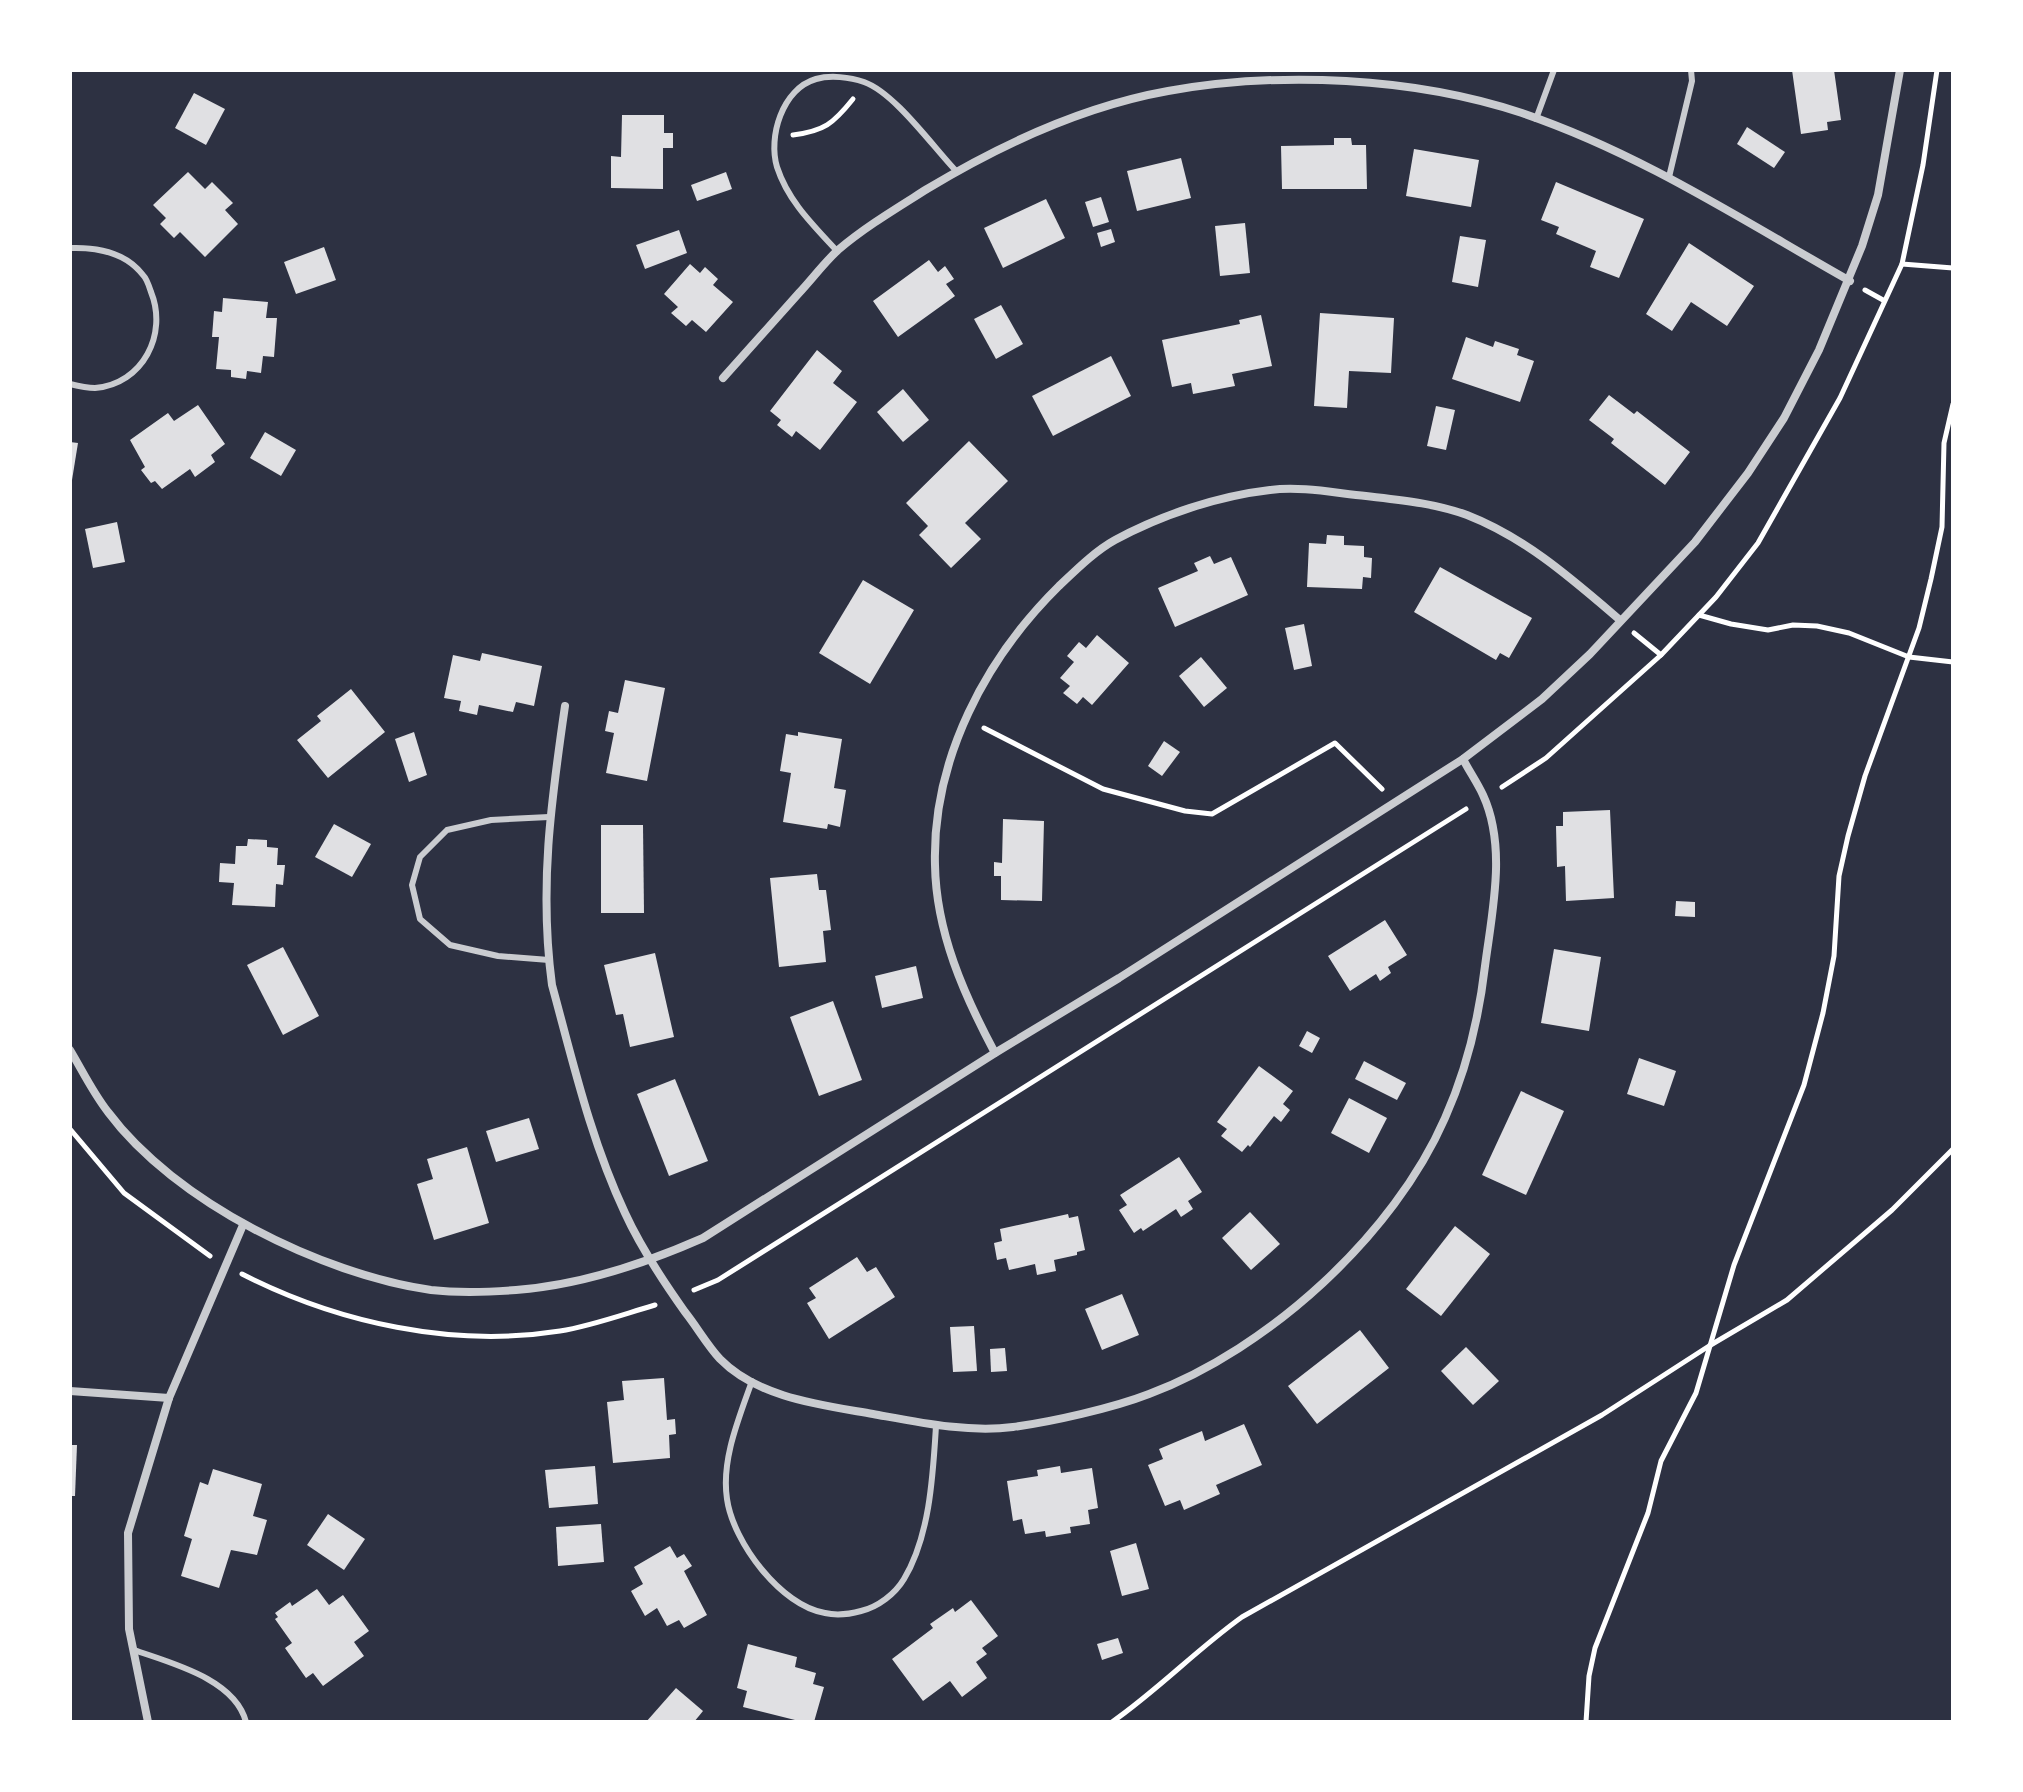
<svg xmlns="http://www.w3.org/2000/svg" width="2023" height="1792" font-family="Overpass,sans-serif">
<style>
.building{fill:#e0e0e3}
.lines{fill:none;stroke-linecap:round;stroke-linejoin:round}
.path{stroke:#fff;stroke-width:5}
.service{stroke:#caccd0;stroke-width:6}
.minor{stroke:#caccd0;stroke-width:8}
</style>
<rect width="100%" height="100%" fill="#2d3142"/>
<g class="building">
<path d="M1792 70H1834L1841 120 1827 122 1828 130 1801 134Z"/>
<path d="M194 93 225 109 206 145 175 128Z"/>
<path d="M622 115H664V133H673V148H663V189L611 188V156L621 157Z"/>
<path d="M1747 127 1785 152 1774 168 1737 144Z"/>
<path d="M1334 138H1351L1352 145H1366L1367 189H1282L1281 146 1334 145Z"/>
<path d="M1414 149 1479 160 1471 207 1406 196Z"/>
<path d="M1181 158 1191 198 1137 211 1127 171Z"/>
<path d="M188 172 205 189 212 182 233 203 225 210 238 224 205 257 180 232 174 238 160 224 166 218 153 205Z"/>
<path d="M726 172 732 189 697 201 691 185Z"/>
<path d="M1556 182 1644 219 1619 278 1590 267 1596 251 1556 234 1559 227 1541 220Z"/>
<path d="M1101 197 1109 222 1093 227 1085 202Z"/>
<path d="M1046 199 1065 238 1003 268 984 228Z"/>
<path d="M1245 223 1250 273 1220 276 1215 226Z"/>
<path d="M1111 229 1115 242 1101 247 1097 233Z"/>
<path d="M679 230 687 253 645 269 636 245Z"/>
<path d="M1460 236 1486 240 1478 287 1452 282Z"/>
<path d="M1689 243 1754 286 1727 326 1691 302 1672 331 1646 314Z"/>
<path d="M324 247 336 280 296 294 284 262Z"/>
<path d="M929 260 938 272 945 266 954 279 946 284 955 296 898 337 873 301Z"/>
<path d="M690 264 700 273 705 267 718 279 713 285 733 302 706 332 692 320 686 326 671 313 678 307 664 294Z"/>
<path d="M223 298 268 302 266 318H277L274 357 263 356 261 373 247 371 246 379 231 377V370L216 369 219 337H212L214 311 222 312Z"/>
<path d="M1001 305 1023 344 996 359 974 319Z"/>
<path d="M1320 313 1394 318 1391 373 1349 371 1347 408 1314 406Z"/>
<path d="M1261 315 1272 366 1232 374 1235 386 1193 394 1191 383 1172 387 1162 340 1240 324 1239 320Z"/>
<path d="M1466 337 1493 347 1495 341 1519 349 1517 355 1534 361 1520 402 1452 379Z"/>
<path d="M817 350 842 371 833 383 857 402 820 450 796 431 792 437 777 425 781 420 770 411Z"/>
<path d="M1111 356 1131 396 1053 436 1032 396Z"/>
<path d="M903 389 929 420 903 442 877 412Z"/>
<path d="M1609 395 1634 414 1637 411 1690 452 1665 485 1611 443 1614 439 1589 420Z"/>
<path d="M198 405 225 444 211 455 215 462 195 477 190 469 162 489 155 481 151 483 141 470 145 467 130 440 168 413 174 421Z"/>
<path d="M1436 406 1455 410 1446 450 1427 446Z"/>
<path d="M265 432 296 450 281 476 250 458Z"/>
<path d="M969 441 1008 481 965 523 981 539 951 568 919 535 928 526 906 503Z"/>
<path d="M70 442 78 443 72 480H70Z"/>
<path d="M117 522 125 562 93 568 85 529Z"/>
<path d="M1327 535 1344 536V545L1364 546V557L1372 558 1371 578 1363 577 1362 589 1307 587 1309 543 1326 544Z"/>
<path d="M1210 556 1214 564 1231 557 1248 595 1175 627 1158 588 1198 571 1194 563Z"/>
<path d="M1440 567 1532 618 1509 658 1500 653 1496 660 1414 612Z"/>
<path d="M863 580 914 610 870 684 819 653Z"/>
<path d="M1304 624 1312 666 1294 670 1285 628Z"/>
<path d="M1097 635 1129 663 1092 705 1083 697 1077 704 1063 693 1070 686 1060 678 1074 662 1067 656 1079 642 1086 648Z"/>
<path d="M482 653 542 666 534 706 516 702 513 712 479 705 477 715 459 711 461 701 444 698 453 655 480 661Z"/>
<path d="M1201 657 1227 688 1204 707 1179 676Z"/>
<path d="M625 680 665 688 647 781 606 773 614 733 605 731 609 711 618 713Z"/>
<path d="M351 689 385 732 328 778 297 740 321 721 317 716Z"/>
<path d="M414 732 427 775 409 782 395 739Z"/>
<path d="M798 732 842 739 834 788 846 790 840 827 828 824 827 829 783 822 791 773 780 771 786 734 798 736Z"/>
<path d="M1164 741 1180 752 1162 776 1148 766Z"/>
<path d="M1610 810 1614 898 1566 901 1565 866 1557 867 1556 826H1563V812Z"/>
<path d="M1003 819 1044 821 1042 901 1001 900V876H994V862L1002 863Z"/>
<path d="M334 824 371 844 352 877 315 857Z"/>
<path d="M601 825H643L644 913H601Z"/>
<path d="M248 839 267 840V847L278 848 277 865H285L283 885 276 884 275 907 232 905 234 883 219 882 220 863 235 864 236 846H247Z"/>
<path d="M817 874 819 890H826L831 930 823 931 826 962 779 967 770 878Z"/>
<path d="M1676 901 1695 902V917L1675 916Z"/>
<path d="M1385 920 1407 955 1388 967 1391 973 1380 981 1376 974 1350 991 1328 956Z"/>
<path d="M283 947 319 1016 283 1035 247 965Z"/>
<path d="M1554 949 1601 957 1589 1031 1541 1023Z"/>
<path d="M655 953 674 1037 630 1047 623 1014 616 1015 604 965Z"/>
<path d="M916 966 923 998 882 1008 875 976Z"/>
<path d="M833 1001 862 1080 819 1096 790 1017Z"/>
<path d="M1307 1031 1320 1038 1312 1053 1299 1046Z"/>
<path d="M1639 1058 1676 1071 1664 1106 1627 1094Z"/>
<path d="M1364 1061 1406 1083 1397 1100 1355 1079Z"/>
<path d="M1259 1066 1293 1091 1283 1104 1290 1110 1281 1122 1274 1116 1250 1147 1248 1145 1242 1152 1221 1136 1227 1129 1217 1122Z"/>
<path d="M675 1079 708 1161 669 1176 637 1094Z"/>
<path d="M1521 1091 1564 1111 1526 1195 1482 1175Z"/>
<path d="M1349 1098 1387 1118 1369 1153 1331 1133Z"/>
<path d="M529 1118 539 1149 496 1162 486 1131Z"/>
<path d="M467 1147 489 1223 434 1240 417 1184 433 1179 427 1159Z"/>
<path d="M1179 1157 1202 1192 1188 1201 1193 1209 1181 1217 1176 1209 1143 1231 1141 1228 1134 1233 1119 1210 1127 1205 1120 1195Z"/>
<path d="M1250 1212 1280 1244 1251 1270 1222 1238Z"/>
<path d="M1068 1214 1069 1218 1078 1216 1085 1250 1077 1252V1255L1054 1260 1056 1271 1037 1275 1035 1264 1009 1270 1006 1258 997 1260 994 1243 1002 1241 1000 1229Z"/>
<path d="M1455 1226 1490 1254 1441 1316 1406 1289Z"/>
<path d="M857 1257 867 1272 876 1267 895 1297 829 1339 807 1303 816 1298 809 1288Z"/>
<path d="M1122 1294 1139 1335 1102 1350 1085 1309Z"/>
<path d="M974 1326 977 1371 953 1372 950 1327Z"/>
<path d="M1360 1330 1389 1368 1317 1424 1288 1386Z"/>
<path d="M1466 1347 1499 1381 1473 1405 1441 1371Z"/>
<path d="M1005 1348 1007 1371 991 1372 990 1349Z"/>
<path d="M664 1378 667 1420 675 1419 676 1434 669 1435 670 1458 613 1463 607 1402 624 1400 622 1381Z"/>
<path d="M1244 1424 1262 1465 1216 1485 1220 1494 1184 1510 1180 1500 1165 1506 1148 1465 1163 1459 1159 1449 1202 1431 1205 1441Z"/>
<path d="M70 1445H77L75 1496H70Z"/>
<path d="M595 1466 598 1504 549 1508 545 1470Z"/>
<path d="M1060 1466 1061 1473 1092 1468 1098 1508 1088 1510 1090 1524 1070 1527 1071 1533 1046 1537 1045 1531 1025 1534 1022 1519 1013 1521 1007 1481 1038 1476 1037 1470Z"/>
<path d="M213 1469 262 1484 253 1516 267 1520 257 1555 231 1550 219 1588 181 1576 192 1539 184 1536 200 1482 208 1485Z"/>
<path d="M328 1514 365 1539 344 1570 307 1545Z"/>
<path d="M601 1524 604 1562 558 1566 556 1527Z"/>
<path d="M1136 1543 1149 1589 1122 1596 1110 1551Z"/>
<path d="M670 1546 677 1558 684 1554 692 1566 684 1571 707 1615 684 1628 679 1620 667 1626 657 1608 645 1616 631 1591 643 1584 634 1567Z"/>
<path d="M317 1589 329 1605 343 1595 369 1631 354 1642 364 1656 323 1686 313 1673 306 1678 285 1648 292 1643 275 1619 278 1617 275 1613 290 1602 292 1606Z"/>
<path d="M971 1600 998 1636 982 1648 987 1654 976 1662 987 1678 962 1697 950 1681 923 1701 892 1659 933 1628 930 1624 953 1608 955 1612Z"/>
<path d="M1118 1638 1123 1653 1102 1660 1097 1644Z"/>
<path d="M748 1644 797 1657 795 1667 816 1673 813 1684 824 1687 814 1722H803L743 1707 747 1691 737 1688Z"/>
<path d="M676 1688 703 1711 694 1722H646Z"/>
</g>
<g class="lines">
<g class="path">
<path d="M793 135C824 131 833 124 853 99"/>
<path d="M1902 264 1953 268"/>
<path d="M1865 290 1883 300"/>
<path d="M1699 615 1731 624 1768 630 1793 625 1817 626 1849 633 1909 657 1953 662"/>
<path d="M1634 633 1661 655"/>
<path d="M984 728 1103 789 1185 811 1212 814 1335 743 1382 789"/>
<path d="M1502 787 1546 758 1661 655 1716 597 1758 543 1840 398 1902 264 1923 165 1937 70"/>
<path d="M70 1129 124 1193 210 1256"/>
<path d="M242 1274C338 1323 453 1348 560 1331 591 1326 624 1314 655 1305"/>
<path d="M694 1290 718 1280 1466 809"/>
<path d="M1112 1722C1158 1690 1196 1650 1242 1617L1602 1415 1709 1346 1787 1300 1892 1210 1953 1149"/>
<path d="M1586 1722 1589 1676 1595 1648 1648 1513 1661 1461 1696 1393 1734 1265 1804 1085 1823 1013 1834 956 1839 876 1848 836 1865 776 1919 628 1931 579 1942 527 1944 443 1953 404"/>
</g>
<g class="service">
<path d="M1536 119 1554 70"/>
<path d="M1669 177 1692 81 1691 70"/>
<path d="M70 248C97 247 126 253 143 275 147 279 149 286 151 292 168 334 143 384 95 388 87 388 78 386 70 384"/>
<path d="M837 251C813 225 788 201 777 167 768 137 782 89 816 79 830 75 850 77 864 82 895 93 933 147 957 172"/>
<path d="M549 960 498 956 450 945 420 919 412 885 420 857 447 830 491 820 549 817"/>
<path d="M752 1381C739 1418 721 1460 727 1499 733 1542 781 1606 825 1613 838 1616 850 1614 861 1611 878 1607 895 1594 904 1579 930 1536 933 1474 936 1426"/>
<path d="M134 1650C171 1663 235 1679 246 1722"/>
</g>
<g class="minor">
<path d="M723 378C748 350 774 321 799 293 812 279 824 263 838 250 865 227 897 208 927 189 1000 145 1084 106 1168 91 1280 71 1413 77 1522 113 1640 153 1742 220 1850 281"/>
<path d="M565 706C551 802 539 888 552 985 573 1062 591 1141 625 1213 641 1248 663 1281 685 1312 697 1327 707 1345 720 1359 758 1398 822 1405 873 1414 917 1422 968 1433 1013 1427 1051 1422 1113 1408 1149 1394 1269 1349 1394 1235 1445 1118 1466 1071 1479 1017 1485 966 1492 912 1507 847 1483 795 1477 782 1469 771 1463 759"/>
<path d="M70 1050C82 1070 93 1093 108 1112 175 1202 321 1274 431 1290 458 1293 490 1292 516 1290 581 1285 644 1264 703 1238L995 1053 1119 978 1463 759 1542 699 1590 654 1695 542 1748 473 1784 418 1819 350 1862 246 1878 195 1900 70"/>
<path d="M995 1053C964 995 936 932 935 865 932 759 986 658 1059 586 1076 570 1095 551 1115 540 1161 515 1218 496 1270 490 1301 486 1335 493 1366 496 1400 500 1434 503 1467 515 1526 538 1572 579 1620 620"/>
<path d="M70 1391 169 1398"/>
<path d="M148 1722 129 1629 128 1533 169 1398 243 1225"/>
</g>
</g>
<rect width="2023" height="1792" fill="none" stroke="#ffffff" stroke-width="144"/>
</svg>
